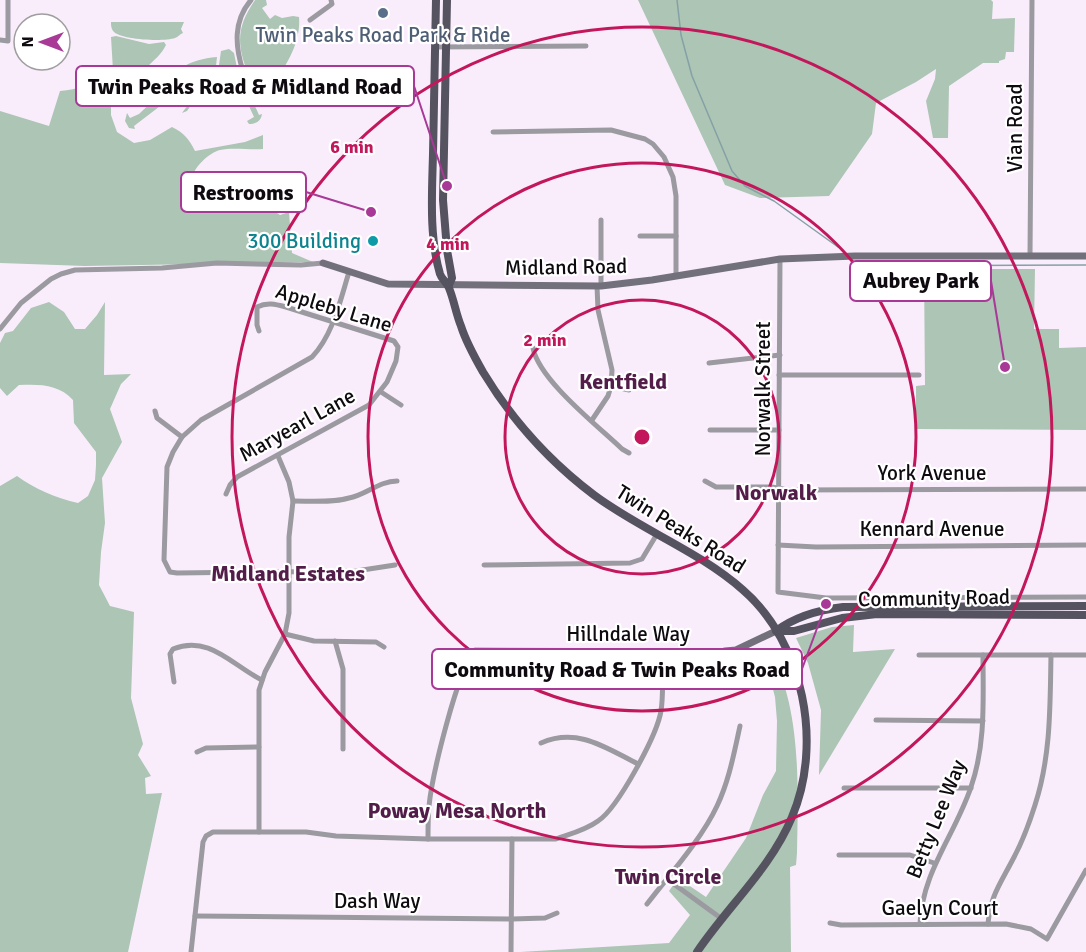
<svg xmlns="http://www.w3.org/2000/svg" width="1086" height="952" font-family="Signika,sans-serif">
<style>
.green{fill:#adc5b4}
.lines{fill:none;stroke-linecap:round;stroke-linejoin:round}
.stream{stroke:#85a0a6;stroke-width:1.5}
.street{stroke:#9b9aa1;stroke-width:5}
.secondary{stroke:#72717b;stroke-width:7}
.primary{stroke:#55535f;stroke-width:8}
.ring{fill:none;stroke:#c2185b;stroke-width:3}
.service-dot{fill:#5c6f8a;stroke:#fff;stroke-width:2}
.culture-dot{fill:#0f9aa8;stroke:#fff;stroke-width:2}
.labels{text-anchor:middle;stroke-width:4.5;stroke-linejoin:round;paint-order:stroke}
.service-label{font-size:21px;fill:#4e5e75;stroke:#fff}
.street-label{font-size:21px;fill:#0e0a0f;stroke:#fff}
.culture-label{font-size:21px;fill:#0d838f;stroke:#fff;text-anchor:end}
.neighbourhood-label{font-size:22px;font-weight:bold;fill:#531d49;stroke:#fff}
.centre{fill:#c2185b;stroke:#fff;stroke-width:3}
.ring-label{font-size:18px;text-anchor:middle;font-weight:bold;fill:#c2185b;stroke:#fff;stroke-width:4.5;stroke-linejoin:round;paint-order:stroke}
.leader{fill:none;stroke:#a83996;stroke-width:2}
.callout-dot{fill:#a83996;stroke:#fff;stroke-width:2}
.callout{fill:#fff;stroke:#a83996;stroke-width:2}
.callout-label{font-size:22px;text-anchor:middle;font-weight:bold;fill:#0e0a0f}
</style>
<rect width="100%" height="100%" fill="#f9edfc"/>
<g class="green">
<path d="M255 0H266L267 5 262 8 270 19 275 15 282 18 293 16 299 17C301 39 289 62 276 79 266 81 258 73 248 73 236 44 237 26 255 0Z"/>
<path d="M638 0H991L993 2 992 19 1015 18 1014 52H1006L1005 59 999 61V63H983L949 86 948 138H933L926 101 935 79 936 69 916 82 876 103 872 134 829 196 760 198 725 185Z"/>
<path d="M111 22H184L181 29 183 33C180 34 178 37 175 38 164 42 120 40 113 31 111 28 111 25 111 22Z"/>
<path d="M116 36 149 44 164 42 166 45C161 55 154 60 147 67 137 77 131 89 116 92L114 87 111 37Z"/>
<path d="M229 49 234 53 237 68 235 65H219L221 51Z"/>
<path d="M217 57 216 66C191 69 185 79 170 98L162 91C178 67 188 60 217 57Z"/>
<path d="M107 73H111V115L117 132 134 143 150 140 172 127C184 133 189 139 195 151L245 142 263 135V149C250 150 232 147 220 150 206 153 175 184 203 193L251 195 280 215 289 212 292 253 313 262 85 266 0 263V111L49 126 60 91C78 90 92 83 107 73Z"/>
<path d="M222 82 238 83 219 94 212 91 204 95 201 100 194 101 187 111 182 113 199 90 208 85Z"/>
<path d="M160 94 168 100 134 126 135 129 129 128 125 121 127 113 130 118 139 114Z"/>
<path d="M257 99 258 103 255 106 259 115 262 114C261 121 256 124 249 124L247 121 254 117 248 104Z"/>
<path d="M924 269H1035L1034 329H1059V348L1086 347V430L916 429V386L925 385Z"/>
<path d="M49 302 64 312 75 329H85L97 315 105 302 104 375 131 374 121 384 110 409 122 442 102 478 105 523 101 552 99 585 110 606 134 612 131 698 143 744 138 755 151 776 145 778 146 794 162 793 128 952H0V486L17 476C35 489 56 498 78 503L88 496 95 480 96 465V452L74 423 73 400C59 384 39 384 19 385L7 396 0 388V343L5 333 13 331 31 308Z"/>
<path d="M854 625 853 652 895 649 819 775 821 710 808 663 796 638 832 627Z"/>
<path d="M769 650C802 706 798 789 797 853L796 865 790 867 791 952H520L669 943 690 915 669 891 678 878 706 897 746 838 763 795 776 771 777 721 775 697 771 682 757 654Z"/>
</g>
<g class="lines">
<g class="stream">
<path d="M677 0 681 35 692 76 732 171 745 186 774 201 838 247"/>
<path d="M879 266 1086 265"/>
</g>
<g class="street">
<path d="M310 20 332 4 331 0"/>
<path d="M0 40 8 41V0"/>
<path d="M435 47 586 46"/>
<path d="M243 71C235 46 233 21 251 0"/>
<path d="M493 132 611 130 645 139 653 144 664 157 673 177 676 196V276"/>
<path d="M640 236H676"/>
<path d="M1030 256 1032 0"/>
<path d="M780 259 778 592 826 598 1086 597"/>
<path d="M349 272C340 301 333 335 312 357L201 420 182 437 173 452 167 467 164 560 170 572 177 573 356 571 395 565"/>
<path d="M601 286V220"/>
<path d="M0 329 21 303 51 279 61 274 75 270 162 268 217 263 301 265 323 263"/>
<path d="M533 348C539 380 598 426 622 449L629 453"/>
<path d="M709 363 780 355"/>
<path d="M779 375H919"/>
<path d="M611 386 629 390"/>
<path d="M381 392 401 405"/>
<path d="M155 411 157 418 182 437"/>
<path d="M592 420 608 396 611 386 612 370 598 310 597 286"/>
<path d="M710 430H779"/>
<path d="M705 481 716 487H772L788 490 1086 489"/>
<path d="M226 494 230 485 237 477 369 405 387 382 396 361 398 347 394 341 286 307C275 304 267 302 257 307V325L259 331"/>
<path d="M293 501C311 501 331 503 349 498 366 495 379 481 397 481"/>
<path d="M778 545 816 547 1086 545"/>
<path d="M484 565 630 563 642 559 657 534"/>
<path d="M285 634 314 641 376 642 384 647"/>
<path d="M335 641 343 669V749"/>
<path d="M919 655H1086"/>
<path d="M174 682 170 654 173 649C209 634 233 666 262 680"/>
<path d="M876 720 983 721"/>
<path d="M541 743C578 727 606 748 638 764"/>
<path d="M197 752 206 748 259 747"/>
<path d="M844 788H971"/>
<path d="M259 832V690L265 672 285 634 289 613V537L293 501 289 482 278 456"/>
<path d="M428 839C428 828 428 817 429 806 432 776 457 671 475 650L725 651"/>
<path d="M839 855H910L934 863"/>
<path d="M667 879 722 919"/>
<path d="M647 904C670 874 701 840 717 806 729 781 734 753 740 726"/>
<path d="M195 916 512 919 545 918 557 913"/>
<path d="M830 923 841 925 1006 924 1031 929 1047 939 1086 870"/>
<path d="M920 924C922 872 955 835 971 787 986 744 983 699 983 655"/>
<path d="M988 924C990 897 1000 884 1012 861 1022 843 1029 824 1035 805 1051 756 1050 706 1051 655"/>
<path d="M191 952 203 842 206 836 213 832H306L336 836 428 839H556C570 834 586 830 598 821 618 808 657 735 661 711 664 692 662 671 662 651"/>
<path d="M511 952 512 839"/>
</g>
<g class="secondary">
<path d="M323 263 388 284 601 286 652 280 780 259 855 256H1086"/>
<path d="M725 651 736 650 776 631"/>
</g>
<g class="primary">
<path d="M436 0C435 51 434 103 433 154 432 193 429 237 440 274 442 280 447 282 449 288 454 300 456 314 461 326 466 342 475 358 483 372 512 420 549 461 594 495 641 530 699 551 743 590 804 643 823 744 792 817 771 868 728 906 697 952"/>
<path d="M447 0 443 200 447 250 452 278 449 285"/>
<path d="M776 631C796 616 818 610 843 607L1086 606"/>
<path d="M778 631H794L842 618 877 614 1086 615"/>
</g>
</g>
<g class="ring">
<circle cx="642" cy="437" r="137"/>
<circle cx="642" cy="437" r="274"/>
<circle cx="642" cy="437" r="410"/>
</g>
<circle class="service-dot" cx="383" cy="13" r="6"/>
<circle class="culture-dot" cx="373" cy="241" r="6"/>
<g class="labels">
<g class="service-label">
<text x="383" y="42">Twin Peaks Road Park &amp; Ride</text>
</g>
<g class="street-label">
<text transform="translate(1015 128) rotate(-90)" y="7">Vian Road</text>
<text transform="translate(566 267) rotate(-1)" y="7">Midland Road</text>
<text transform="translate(334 308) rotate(17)" y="7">Appleby Lane</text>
<text transform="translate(763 389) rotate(-90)" y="7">Norwalk Street</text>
<text transform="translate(297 425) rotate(-29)" y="7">Maryearl Lane</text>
<text x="932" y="480">York Avenue</text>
<text transform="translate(681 529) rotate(32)" y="7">Twin Peaks Road</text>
<text x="932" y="536">Kennard Avenue</text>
<text transform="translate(934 598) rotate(-1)" y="7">Community Road</text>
<text x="628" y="641">Hillndale Way</text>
<text transform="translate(936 819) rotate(-68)" y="7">Betty Lee Way</text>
<text x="377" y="908">Dash Way</text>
<text x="940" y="915">Gaelyn Court</text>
</g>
<g class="culture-label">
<text x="361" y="248">300 Building</text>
</g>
<g class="neighbourhood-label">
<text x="623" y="389">Kentfield</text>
<text x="776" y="500">Norwalk</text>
<text x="288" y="581">Midland Estates</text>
<text x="457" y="818">Poway Mesa North</text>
<text x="668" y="884">Twin Circle</text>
</g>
</g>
<circle cx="642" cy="437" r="9" class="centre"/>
<g class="ring-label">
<text x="352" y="153">6 min</text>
<text x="448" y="250">4 min</text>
<text x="545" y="346">2 min</text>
</g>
<path class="leader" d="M447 186L414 86M371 212L306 192M1005 367L991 281M826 604L802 669"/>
<g class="callout-dot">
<circle cx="447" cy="186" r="6"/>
<circle cx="371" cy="212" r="6"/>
<circle cx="1005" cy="367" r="6"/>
<circle cx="826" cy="604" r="6"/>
</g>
<g class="callout">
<rect x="76" y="66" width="338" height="40" rx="6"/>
<rect x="181" y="172" width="125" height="40" rx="6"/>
<rect x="850" y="261" width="141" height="40" rx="6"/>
<rect x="432" y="649" width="370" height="40" rx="6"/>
</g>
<g class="callout-label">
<text x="245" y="94">Twin Peaks Road &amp; Midland Road</text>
<text x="243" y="200">Restrooms</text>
<text x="921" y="288">Aubrey Park</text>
<text x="617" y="677">Community Road &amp; Twin Peaks Road</text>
</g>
<g transform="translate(42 42) rotate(270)"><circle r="28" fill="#ffffff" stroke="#9f9d9f" stroke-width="1.5"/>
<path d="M0-4.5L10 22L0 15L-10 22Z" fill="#a83996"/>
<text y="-9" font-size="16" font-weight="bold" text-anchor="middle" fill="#0e0a0f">N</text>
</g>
</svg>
